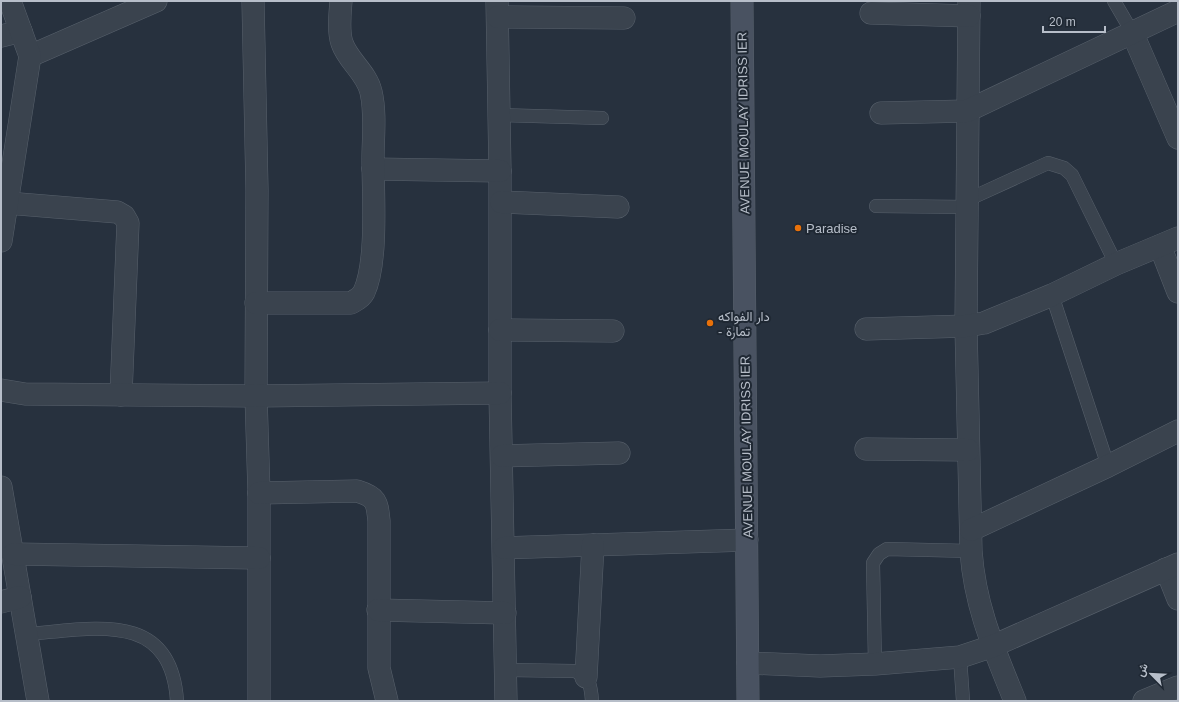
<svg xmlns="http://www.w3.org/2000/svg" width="1179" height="702" font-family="Helvetica,Vazirmatn,sans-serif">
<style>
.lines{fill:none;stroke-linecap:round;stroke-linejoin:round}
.lane-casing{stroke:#58616c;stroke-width:14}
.street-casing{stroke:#58616c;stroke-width:23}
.secondary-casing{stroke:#58616c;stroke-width:23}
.lane{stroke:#3a434e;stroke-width:13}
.street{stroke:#3a434e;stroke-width:22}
.secondary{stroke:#495261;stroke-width:22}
.food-dot{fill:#e8710a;stroke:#1f2833;stroke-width:1.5}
.labels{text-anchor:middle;stroke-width:4;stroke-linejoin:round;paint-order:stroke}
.street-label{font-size:13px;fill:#b7bec9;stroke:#1f2833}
.poi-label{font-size:13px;fill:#b7bec9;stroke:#1f2833;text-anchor:start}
</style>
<rect width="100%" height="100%" fill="#27313e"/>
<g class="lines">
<g class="lane-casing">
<g id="lane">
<path d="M1114 1 1132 32"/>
<path d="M499 115 602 118"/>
<path d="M967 200 1048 163 1064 168 1072 175 1116 264"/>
<path d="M876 206 968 207"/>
<path d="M1052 295 1108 466"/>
<path d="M27 634C93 629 171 609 177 701"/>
<path d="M960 657 963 701"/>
<path d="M875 664 873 563 879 554 887 549 971 551"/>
<path d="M506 670 574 671C590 675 591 687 592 701"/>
</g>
</g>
<g class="street-casing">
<g id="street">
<path d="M253 1 257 190 256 396 259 493V701"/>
<path d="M497 1 500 171V393L506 701"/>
<path d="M969 1 966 326 971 551C975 607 994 649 1015 701"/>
<path d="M871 13 969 16"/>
<path d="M498 17 624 18"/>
<path d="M1132 32 1178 138"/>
<path d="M1 36 21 31"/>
<path d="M30 56 156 1"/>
<path d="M881 113 967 111 1178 11"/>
<path d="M373 169 500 171"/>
<path d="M501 202 618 207"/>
<path d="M7 203 117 212 124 216 128 223 121 395"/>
<path d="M1 241 30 56 10 1"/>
<path d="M1160 246 1178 292"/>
<path d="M256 303H351C356 300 361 298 364 292 378 262 373 193 373 159 373 138 376 113 371 92 367 73 348 61 342 43 338 31 340 14 341 1"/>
<path d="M866 329 966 326 984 323 1052 295 1116 264 1178 238"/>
<path d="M500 330 613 331"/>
<path d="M1 390 25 394 256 396 500 393"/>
<path d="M866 449 968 450"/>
<path d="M502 456 619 453"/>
<path d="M1 487 38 701"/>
<path d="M259 493 357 491C377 497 377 502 379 521V668L387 701"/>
<path d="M971 530 1108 466 1178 431"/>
<path d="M504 548 747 540"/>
<path d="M14 554 259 558"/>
<path d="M1166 569 1178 599"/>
<path d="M1 602 20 597"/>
<path d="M378 610 505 613"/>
<path d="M748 663 820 666 875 664 960 657 993 646 1178 564"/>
<path d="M586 677 593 545"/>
<path d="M1144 701 1178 687"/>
</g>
</g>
<g class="secondary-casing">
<path id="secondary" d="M742 1 748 701"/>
</g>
<use href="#lane" class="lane"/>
<use href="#street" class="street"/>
<use href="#secondary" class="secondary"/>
</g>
<g class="food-dot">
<circle cx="798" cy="228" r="4"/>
<circle cx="710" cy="323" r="4"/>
</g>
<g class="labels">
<g class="street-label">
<text transform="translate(743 123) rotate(-91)" y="5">AVENUE MOULAY IDRISS IER</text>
<text transform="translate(746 447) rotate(-91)" y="5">AVENUE MOULAY IDRISS IER</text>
</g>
<g class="poi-label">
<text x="806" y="233">Paradise</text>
<text x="718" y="321">دار الفواكه<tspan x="718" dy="15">- تمارة</tspan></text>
</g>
</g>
<rect width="1179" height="702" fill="none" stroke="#b7bec9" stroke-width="4"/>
<g transform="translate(1151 674) rotate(294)" stroke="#1f2833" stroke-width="3" paint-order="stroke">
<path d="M0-3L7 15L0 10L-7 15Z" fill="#b7bec9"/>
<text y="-6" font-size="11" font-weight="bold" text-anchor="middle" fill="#b7bec9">ش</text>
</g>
<path d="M1043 26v6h62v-6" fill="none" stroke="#b7bec9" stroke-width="2"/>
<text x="1049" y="26" font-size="12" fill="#b7bec9" stroke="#1f2833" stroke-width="3" paint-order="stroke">20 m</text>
</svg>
